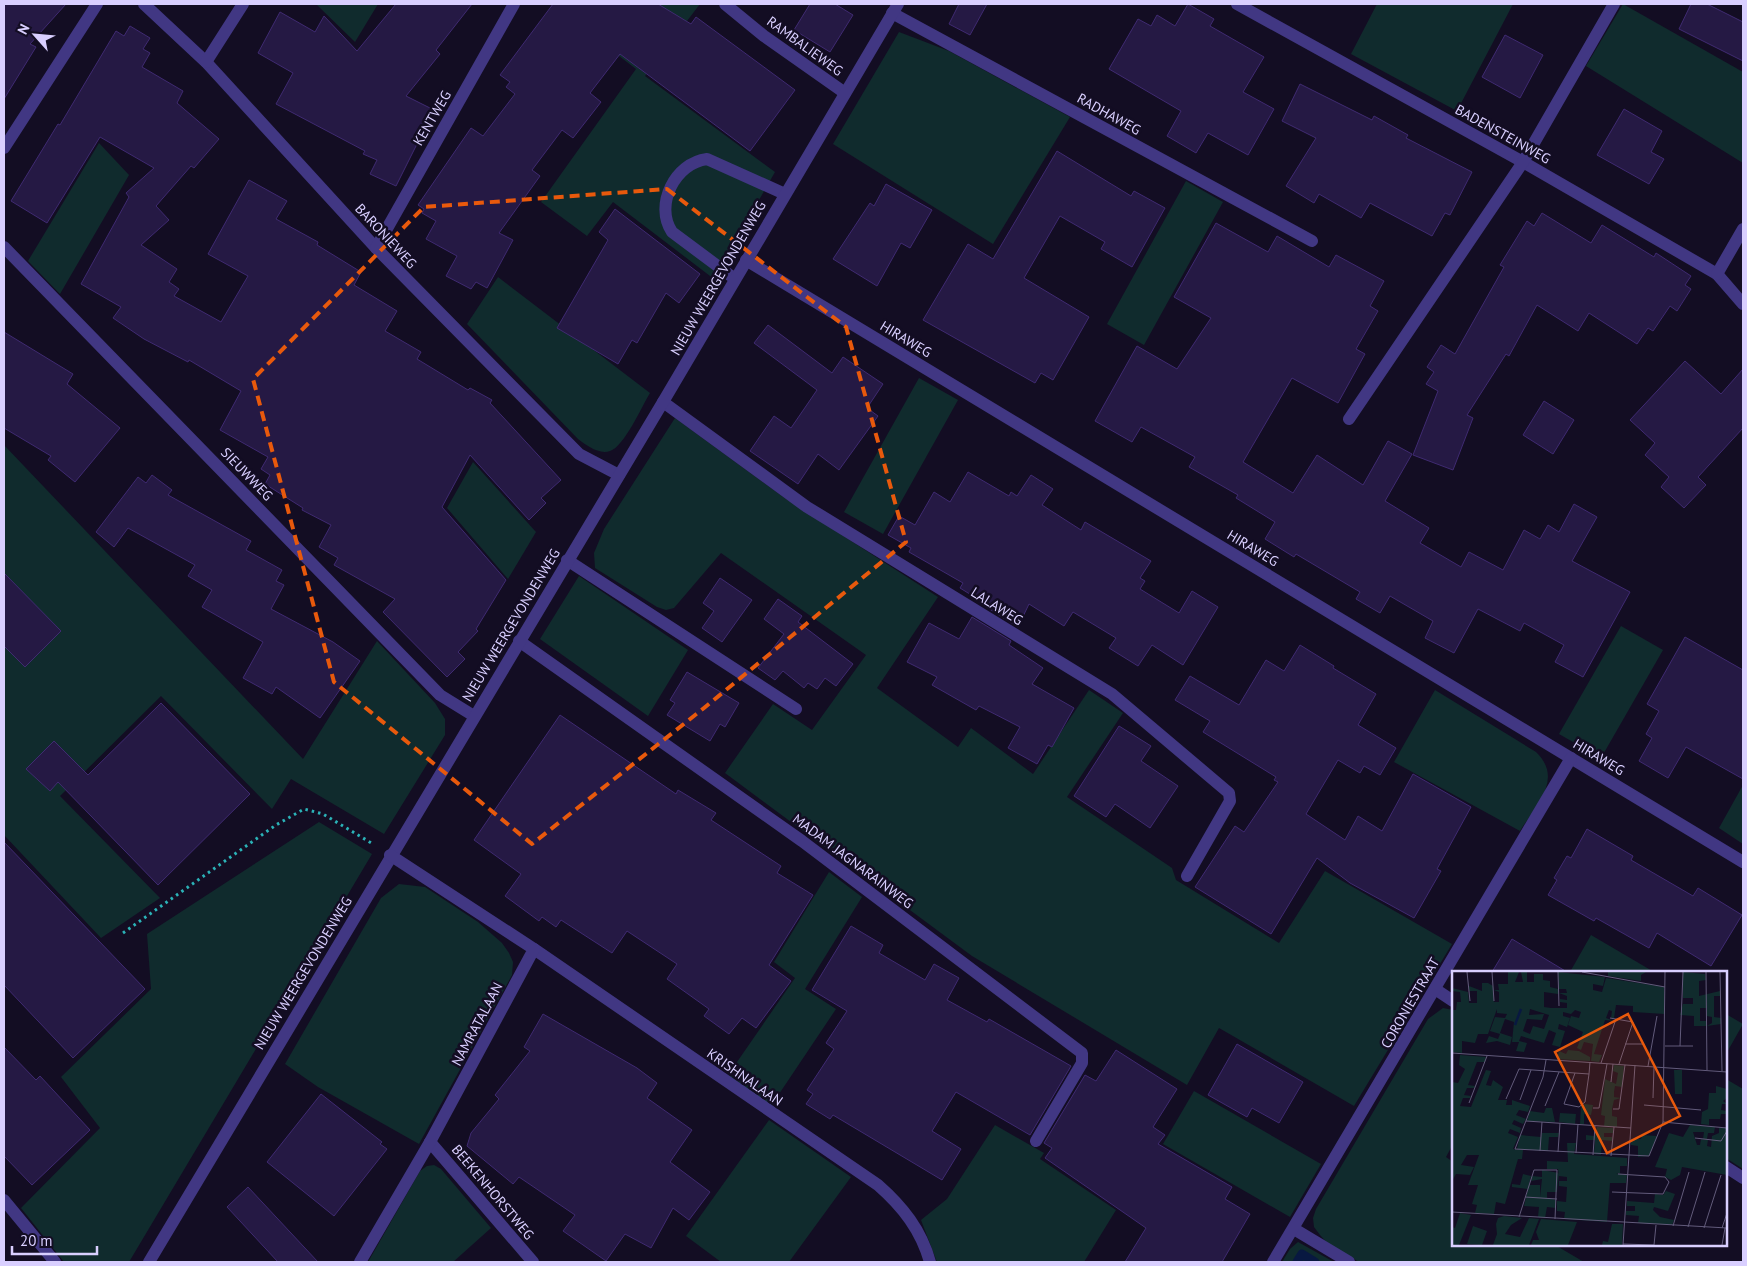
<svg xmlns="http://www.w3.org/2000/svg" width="1747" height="1266" font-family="'PT Sans',sans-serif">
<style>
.green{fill:#102b2d}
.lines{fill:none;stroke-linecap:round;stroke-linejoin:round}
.stream{stroke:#081841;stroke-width:9}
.building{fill:#251944;stroke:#3f2a71}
.path{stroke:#2bb2b7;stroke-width:3;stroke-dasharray:2.5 4;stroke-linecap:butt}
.minor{stroke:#413783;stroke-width:12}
.marked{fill:none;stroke:#e8590c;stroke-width:4;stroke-dasharray:10 6;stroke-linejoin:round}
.labels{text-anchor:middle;stroke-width:5;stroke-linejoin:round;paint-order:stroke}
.street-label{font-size:14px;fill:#d9cfff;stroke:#130d23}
.inset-river{fill:none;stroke:#081841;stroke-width:2.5}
.inset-road{fill:none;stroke:#625b7b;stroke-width:1}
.view{fill:#e8590c;fill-opacity:0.15;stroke:#e8590c;stroke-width:2.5}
.inset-edge{fill:none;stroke:#d9cfff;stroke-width:2.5}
</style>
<rect width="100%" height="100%" fill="#130d23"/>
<g class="green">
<path d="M316 4H378L355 42Z"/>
<path d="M624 4H700L645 76 775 172 714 279 613 202 587 236 541 202 636 69 597 39Z"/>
<path d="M1377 4H1513L1457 111 1351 54Z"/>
<path d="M1623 4 1743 72V163L1586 66Z"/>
<path d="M899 32 949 51 1070 117 993 244 833 144Z"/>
<path d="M99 143 129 175 60 294 28 261Z"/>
<path d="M1186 181 1223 202 1144 345 1107 324Z"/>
<path d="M498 277 650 393C642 406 624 447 610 451 599 455 586 445 578 439L467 324Z"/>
<path d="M919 378 958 400 883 534 844 512Z"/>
<path d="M675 418 786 499 938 597 877 688 958 747 971 728 1033 774 1089 690 1123 713 1067 797 1172 868 1176 880 1279 943 1325 871 1452 944 1354 1106 1219 1028 1187 1085 972 956 725 773 773 704 812 730 866 655 721 553 674 608 666 610 657 607 595 568 594 553 604 529Z"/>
<path d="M4 445 303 759 377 641 435 703 445 719V735L384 834 291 779 272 809 161 696 60 796 160 898 101 938 4 835Z"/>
<path d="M473 462 536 532 508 579 447 508Z"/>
<path d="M579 576 688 650 648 716 540 639Z"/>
<path d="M1621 626 1663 650 1601 758 1559 734Z"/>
<path d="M1435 690 1536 752C1564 779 1536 805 1520 831L1394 762Z"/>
<path d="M1743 785V844L1719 828Z"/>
<path d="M319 822 372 854 129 1262H64L21 1208 100 1128 61 1077 151 989 147 934Z"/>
<path d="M829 872 862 897 805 989 836 1009 771 1106 728 1075 795 978 774 962Z"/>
<path d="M399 884 425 887 478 922 502 943 509 953 513 962 512 975 419 1144 318 1087 285 1064 381 898Z"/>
<path d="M1591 935 1654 972H1570Z"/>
<path d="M1443 1008 1453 1010V1144L1446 1157 1453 1162V1245H1555L1584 1262H1359L1327 1243 1320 1235 1314 1227 1313 1218 1316 1209 1428 1019Z"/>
<path d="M1726 1014 1743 1024 1726 1054Z"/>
<path d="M1726 1079 1743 1089V1169L1726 1158Z"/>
<path d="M1194 1091 1321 1164 1290 1217 1163 1144Z"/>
<path d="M769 1120 851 1177 789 1262H721L686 1236Z"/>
<path d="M995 1125 1044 1153 1040 1159 1116 1210 1084 1262H937L921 1220 947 1199Z"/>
<path d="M434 1165 441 1169 491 1228 453 1262H368L420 1171 427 1166Z"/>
<path d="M1298 1242 1334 1262H1282L1290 1249Z"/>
</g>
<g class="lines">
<path class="stream" d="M1297 1262 1302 1254 1315 1262"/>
</g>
<g class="building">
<path d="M4 4H66L30 44 36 47 4 99Z"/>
<path d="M396 4H472L436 50 440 54 406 96 434 110 396 186 370 174 377 160 363 154 365 151 276 104 293 73 258 53 280 12 315 32 324 16 357 51Z"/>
<path d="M553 4H658L691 24 696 17 795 90 750 151 620 54 590 93 601 102 573 138 562 130 532 170 540 176 499 233 513 240 487 288 476 282 471 289 446 276 457 256 426 239 436 221 422 213 424 209 418 205 471 128 483 136 515 94 506 87 510 82 500 75Z"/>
<path d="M810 4H835L853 15 830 52 794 30Z"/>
<path d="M959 4H987L970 35 949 24Z"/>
<path d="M1188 4 1214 19 1210 26 1264 57 1243 92 1274 109 1248 155 1208 133 1196 153 1167 136 1181 111 1109 69 1138 19 1151 26 1157 15 1175 26Z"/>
<path d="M1691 4H1707L1743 22V61L1679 29Z"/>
<path d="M130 26 150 38 143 49 150 53 142 67 183 91 177 103 219 139 194 168 191 166 156 206 169 220 141 245 177 269 169 282 179 289 174 296 221 322 248 276 208 254 249 180 287 201 276 219 318 242 317 245 361 272 354 285 397 311 385 331 421 352 417 359 468 390 470 388 492 400 490 403 561 480 541 498 546 503 529 520 470 455 442 507 506 580 476 629 478 631 458 652 465 659 447 677 383 612 395 599 334 565 338 558 319 547 331 525 302 510 303 508 265 484 270 475 261 469 268 457 220 430 241 391 189 360 188 362 144 339 113 318 121 307 81 284 129 197 126 193 154 168 100 137 47 223 11 201 58 124 60 125 116 31 124 36Z"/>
<path d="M1505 35 1543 55 1520 98 1482 77Z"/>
<path d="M1300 84 1372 120 1374 116 1408 135 1406 138 1472 172 1450 215 1445 213 1432 236 1370 203 1361 218 1319 194 1314 203 1286 186 1316 138 1282 121Z"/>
<path d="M1624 109 1662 131 1651 152 1664 159 1649 184 1597 155Z"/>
<path d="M1057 151 1131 196 1134 191 1165 208 1132 267 1101 249 1105 242 1060 216 1024 278 1089 317 1053 380 1041 373 1035 383 923 320 968 244 993 259Z"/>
<path d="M886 184 932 210 910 248 901 243 877 286 833 259 870 203 874 206Z"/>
<path d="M615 209 700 274 679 303 666 293 637 343 632 340 618 364 557 328 608 240 599 232Z"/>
<path d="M1542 213 1591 243 1602 225 1654 257 1656 253 1691 276 1685 285 1691 289 1677 311 1670 306 1653 331 1648 328 1637 344 1589 313 1578 331 1537 305 1509 356 1506 354 1467 415 1473 418 1453 470 1413 455 1438 391 1426 384 1434 372 1427 367 1441 345 1455 354 1504 267 1500 265 1527 221 1534 226Z"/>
<path d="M1216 223 1268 252 1277 236 1329 267 1336 255 1384 281 1370 306 1378 311 1356 349 1365 354 1338 403 1292 378 1243 462 1293 493 1317 455 1363 485 1388 441 1412 454 1385 501 1429 528 1420 543 1461 567 1469 552 1503 570 1524 530 1540 539 1548 525 1559 532 1574 504 1597 517 1572 561 1630 592 1583 677 1555 662 1564 645 1524 623 1520 631 1478 609 1454 653 1425 638 1433 621 1390 596 1380 613 1356 599 1360 592 1296 554 1294 557 1265 539 1275 522 1236 498 1238 495 1189 467 1195 457 1141 427 1132 442 1095 421 1137 346 1177 369 1211 318 1174 297Z"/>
<path d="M768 325 832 373 843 357 883 384 867 408 878 416 839 470 818 454 798 484 750 451 774 416 791 428 817 390 754 343Z"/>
<path d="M4 332 73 374 67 384 120 428 75 482 48 460 51 456 4 428Z"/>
<path d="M1685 361 1721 394 1743 369V428L1698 477 1706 485 1684 508 1661 487 1669 477 1645 455 1655 443 1630 420Z"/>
<path d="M1544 401 1574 420 1553 454 1523 435Z"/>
<path d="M968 472 1009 496 1011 492 1017 496 1031 475 1053 489 1042 505 1081 530 1085 522 1151 561 1140 578 1145 581 1140 589 1179 613 1192 591 1218 607 1183 665 1152 645 1138 666 1109 648 1116 638 1073 612 1064 626 1029 604 1018 627 980 603 981 601 960 588 963 583 909 552 911 548 888 535 899 516 915 525 934 492 950 502Z"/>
<path d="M152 475 172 490 168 495 251 541 246 550 282 570 276 581 284 585 271 609 333 642 360 661 320 718 276 687 272 694 243 678 263 642 202 607 212 590 188 576 195 565 128 528 114 547 96 532 138 477 146 483Z"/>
<path d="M4 573 61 631 25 667 4 646Z"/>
<path d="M720 578 752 600 722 642 702 628 714 611 703 603Z"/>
<path d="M778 599 802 616 798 622 853 664 836 686 825 678 817 689 808 683 804 688 783 671 775 680 758 668 784 634 764 619Z"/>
<path d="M972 617 1011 641 1009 645 1043 668 1032 684 1074 708 1052 747 1048 745 1037 764 1008 748 1020 727 979 706 976 710 932 685 937 677 907 662 929 623 959 639Z"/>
<path d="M1685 637 1743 670V779L1686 747 1668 778 1639 761 1652 738 1646 734 1659 711 1647 704Z"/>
<path d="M1300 645 1334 666 1333 668 1376 694 1358 725 1396 748 1380 775 1364 766 1360 773 1338 760 1306 814 1345 840 1358 816 1382 831 1413 774 1471 807 1437 869 1441 871 1414 918 1350 883 1317 858 1271 934 1195 887 1235 826 1244 832 1278 782 1274 780 1276 777 1203 732 1210 721 1175 700 1190 676 1239 705 1266 660 1284 671Z"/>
<path d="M687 672 739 703 725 727 720 724 710 741 667 715 675 703 670 700Z"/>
<path d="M161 703 250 794 158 885 58 782 50 791 26 769 54 741 88 775Z"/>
<path d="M560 715 676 794 678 790 716 813 711 820 781 866 777 873 813 895 769 965 791 981 756 1028 742 1018 729 1034 704 1016 709 1009 667 979 677 964 627 931 612 953 561 920 556 927 542 917 539 921 505 896 521 874 474 840Z"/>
<path d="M1119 726 1151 746 1141 761 1178 786 1150 828 1115 804 1106 817 1074 796Z"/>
<path d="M1587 829 1633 856 1631 860 1693 896 1698 888 1742 915 1711 966 1657 933 1649 948 1596 918 1594 921 1548 895 1557 880 1554 878 1567 856 1571 858Z"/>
<path d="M4 842 145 989 73 1058 4 985Z"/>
<path d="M851 926 883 945 879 953 925 980 934 964 959 978 947 1000 987 1022 989 1019 1071 1066 1030 1135 956 1092 932 1131 961 1149 942 1180 833 1115 830 1119 806 1104 813 1094 807 1090 834 1049 826 1043 847 1011 812 990Z"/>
<path d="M1512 939 1567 972H1492Z"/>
<path d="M543 1014 637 1068 657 1083 647 1098 692 1130 670 1162 710 1192 689 1220 673 1208 651 1248 625 1234 606 1261 563 1231 575 1215 519 1177 513 1184 467 1146 471 1133 499 1099 495 1095 530 1051 524 1047Z"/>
<path d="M1237 1044 1303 1082 1279 1123 1252 1108 1247 1117 1208 1095Z"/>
<path d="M4 1047 36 1080 40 1076 90 1130 32 1185 4 1156Z"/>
<path d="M1116 1050 1177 1089 1153 1127 1165 1135 1158 1144 1232 1187 1225 1199 1250 1214 1222 1262H1125L1146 1228 1045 1158 1052 1148 1044 1143 1085 1075 1096 1081Z"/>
<path d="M321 1094 382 1142 380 1144 387 1149 334 1216 267 1162Z"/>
<path d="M248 1187 318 1262H278L227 1207Z"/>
</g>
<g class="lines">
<path class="path" d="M123 933 276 825 304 809 323 814 373 844"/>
<g class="minor">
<path d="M144 4 206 62 376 248 579 454 619 475"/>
<path d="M725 4 764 36 845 93"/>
<path d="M1237 4 1523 162 1717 274 1743 304"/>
<path d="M892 13 1312 241"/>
<path d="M206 62 243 4"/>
<path d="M4 148 97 4"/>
<path d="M4 247 440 695 474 716"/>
<path d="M376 248 514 4"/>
<path d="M746 260 1743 862"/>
<path d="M1717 274 1743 229"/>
<path d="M735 279 672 232C654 205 675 163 707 159L785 194"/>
<path d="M663 402 807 507 1112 694 1229 793 1230 801 1187 876"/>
<path d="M1349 419 1523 162 1614 4"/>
<path d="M567 560 796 709"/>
<path d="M519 641 802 841 1082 1053V1063L1036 1141"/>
<path d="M534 949 878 1185C903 1207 921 1230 930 1262"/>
<path d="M1435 989 1453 1001"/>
<path d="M430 1142 533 1262"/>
<path d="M1726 1167 1743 1178"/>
<path d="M4 1200 55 1262"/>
<path d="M1294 1229 1349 1262"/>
<path d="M149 1262 663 402 898 4"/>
<path d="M360 1262 430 1142 534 949 390 855"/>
<path d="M1273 1262 1571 758"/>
</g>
</g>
<path class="marked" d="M667 189 846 327 906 542 704 708 532 844 334 682 253 379 424 207Z"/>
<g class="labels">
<g class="street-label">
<text transform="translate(805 46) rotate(36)" y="5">RAMBALIEWEG</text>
<text transform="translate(1109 114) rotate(29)" y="5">RADHAWEG</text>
<text transform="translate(432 118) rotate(-60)" y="5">KENTWEG</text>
<text transform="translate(1503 134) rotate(29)" y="5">BADENSTEINWEG</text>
<text transform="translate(386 236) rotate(47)" y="5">BARONIEWEG</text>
<text transform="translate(718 278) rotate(-60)" y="5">NIEUW WEERGEVONDENWEG</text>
<text transform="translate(906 339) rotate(31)" y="5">HIRAWEG</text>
<text transform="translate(247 474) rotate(46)" y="5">SIEUWWEG</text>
<text transform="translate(1253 548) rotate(31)" y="5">HIRAWEG</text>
<text transform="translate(997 606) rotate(32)" y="5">LALAWEG</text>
<text transform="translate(511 625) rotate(-59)" y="5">NIEUW WEERGEVONDENWEG</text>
<text transform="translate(1599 757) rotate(31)" y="5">HIRAWEG</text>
<text transform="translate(853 861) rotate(37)" y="5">MADAM JAGNARAINWEG</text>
<text transform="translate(303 973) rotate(-59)" y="5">NIEUW WEERGEVONDENWEG</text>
<text transform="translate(1410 1003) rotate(-60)" y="5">CORONIESTRAAT</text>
<text transform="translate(477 1024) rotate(-62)" y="5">NAMRATALAAN</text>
<text transform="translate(745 1077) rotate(35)" y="5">KRISHNALAAN</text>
<text transform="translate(493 1192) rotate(50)" y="5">BEEKENHORSTWEG</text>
</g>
</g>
<g transform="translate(1452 971)">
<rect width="275" height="275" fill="#130d23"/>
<path d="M56 1H67L63 11H71L69 1H75V11H82V3H91V9L98 10V16L106 18V23L92 21V36L99 37H115V32L108 31V28L115 29V25L107 22H115L114 18H107L106 1 153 6 151 15 141 13V19L150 21 154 7 212 16 213 43 181 41V35L164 34 162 47H159L160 40 157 39 154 47 162 50 153 49 142 83 150 84 147 91 139 90 141 73 132 71 129 79 125 77 131 61 116 54 119 45 127 47 129 41 123 39 119 43 111 41V45L118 47 115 56 107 53 106 58 113 60 108 76 100 74 104 62 97 59 92 72 69 65 67 70 75 72 72 81 64 80 67 71H60L62 51 53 48 48 62 60 66 58 74 45 70 34 72 37 65 46 68 48 63 38 60 43 46 53 47 55 43 45 42V38L36 63H26L23 72 10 70V82L0 81V39H4L5 31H9L8 21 0 20V17L16 21 17 32H25V20H17V15L30 20V12H36L41 15 42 31H47V21L42 19H47L46 13H56ZM78 38 97 44 92 58 81 55 78 63 71 60 75 48 90 49 92 43 77 44ZM156 1H194L189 4V10L156 5ZM231 1 253 3 254 9 247 10V25L268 20V25H262V46L269 47V53L255 55 260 52V46L255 45V37H248V50H254V55H242V45L228 44 231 33H241V27H231ZM116 79 127 80 138 86V90L105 88 107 80 114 83ZM8 84 34 86 33 91H25L16 114 23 115 22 117H15L12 124 19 125 18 127H11L8 135 19 136 34 99 39 100 34 114 39 115 41 109 51 116 46 129H55L54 134H60V129L78 135 76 141 67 139 64 144 74 148 71 153 62 149 60 153 69 157 68 162 58 158 56 162 66 166 61 178 71 179 70 188H66L53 233 44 231 42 243 23 242 25 234 20 233 26 214H16L27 184H15L9 194 22 196 18 204 4 203 0 210V111L6 112 13 98 7 94ZM162 94 172 95 170 116 163 115 162 121V126L169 127 162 129 160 138V145L165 146V156L152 155 153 145 149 144 153 108 164 113 166 102 161 100ZM222 99H230V123H223ZM264 115 275 118V127L271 130 275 133H270L269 139 275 140V143H269L268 148H257V154L249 153 250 141 256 138 257 122H264ZM133 133 141 134 139 144 132 143V153H128L129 136ZM94 137H100L103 151 75 150 78 140 92 142ZM108 142 124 143 123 153 107 151ZM238 154 263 156 262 162H256L255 168H251L252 161H241L245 174H248L249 168 256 169 255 175 259 176 260 165 267 162V157H275V204L230 196 228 204 219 209 213 206 215 198 203 196 217 162 231 166ZM145 156 161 157V162H152V166H160V170L150 169 149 184 142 183 143 169H134V164L142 165ZM90 162H107L106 166H97L96 180 65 178 68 164 89 166ZM190 164 205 165 197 185 186 186V175L179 174V168H189ZM115 172H124L122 183 175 187V195H168V202H164L175 204 174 212H158L155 251 112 248 113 241 105 240V230L114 231 115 216 107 215V210H115V206L107 205 106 198H95V190L116 191ZM90 199 107 202 105 221H95V227L104 229V237L95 236 93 247 86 246 87 236 72 235 76 218 60 216V213L68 214 71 203 79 205 77 214H88V226L90 208 79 210 80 205 90 206ZM214 220 223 223 216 240 202 236 201 239 208 246 222 249 220 254 186 252 187 245 174 244V240H183V235H175V230L202 232 203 223 211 224ZM8 242 19 244 7 274H0V256L3 257ZM52 245 70 247 59 254 53 263 68 266 77 247 87 248 77 274H41L45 263 44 253 46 247ZM89 248 125 251 116 274H79L81 269H87L84 261ZM160 253H171L170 274H150L151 270 156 271ZM21 255 35 260 30 274 15 273Z" fill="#102b2d" fill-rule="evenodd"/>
<path class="inset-river" d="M63 54 69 38"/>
<path class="inset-road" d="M15 1 18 30M40 1 42 30M106 1 107 35M130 1 213 16M254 1 255 99M268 1 270 100M158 47 181 51 167 93M173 73H192M213 75H241M228 75 231 1M0 82 275 101M94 89 91 106 63 178 197 185 211 151 213 1M149 92 164 48M196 95 205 45M123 102 112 133 127 136 133 131 137 103M159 111 161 93M201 127 202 96M54 128 67 98 137 103 138 91M68 129 79 99M17 132 35 85M192 134 249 139M93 135 107 101M141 137H147L155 93M161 138H167L173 94M74 150 179 157M211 151 275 157M243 167 269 170 275 160M88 180 90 151M106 181 108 152M124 182 126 153M141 184 143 155M159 185 162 156M160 221 211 223 217 211 213 206 166 203M73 226 105 228M0 241 275 257M67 246 82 199H105L103 248M221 255 237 201M236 256 253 201M252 257 269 204M270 257 275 242M171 273 202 274 204 254M171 274 183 94M270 274 273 257"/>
<path class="view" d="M176 43 228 145 155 182 103 81Z"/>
<rect width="275" height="275" class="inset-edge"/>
</g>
<rect width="1747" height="1266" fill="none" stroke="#d9cfff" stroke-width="10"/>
<g transform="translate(35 35) rotate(297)" stroke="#130d23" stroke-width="4" paint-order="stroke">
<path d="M0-4L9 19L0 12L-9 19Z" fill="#d9cfff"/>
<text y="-8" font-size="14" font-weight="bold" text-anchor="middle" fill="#d9cfff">N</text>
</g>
<path d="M12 1246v8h85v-8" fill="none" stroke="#d9cfff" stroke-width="2.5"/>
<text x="20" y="1246" font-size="15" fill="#d9cfff" stroke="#130d23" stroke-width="4" paint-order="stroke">20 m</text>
</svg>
